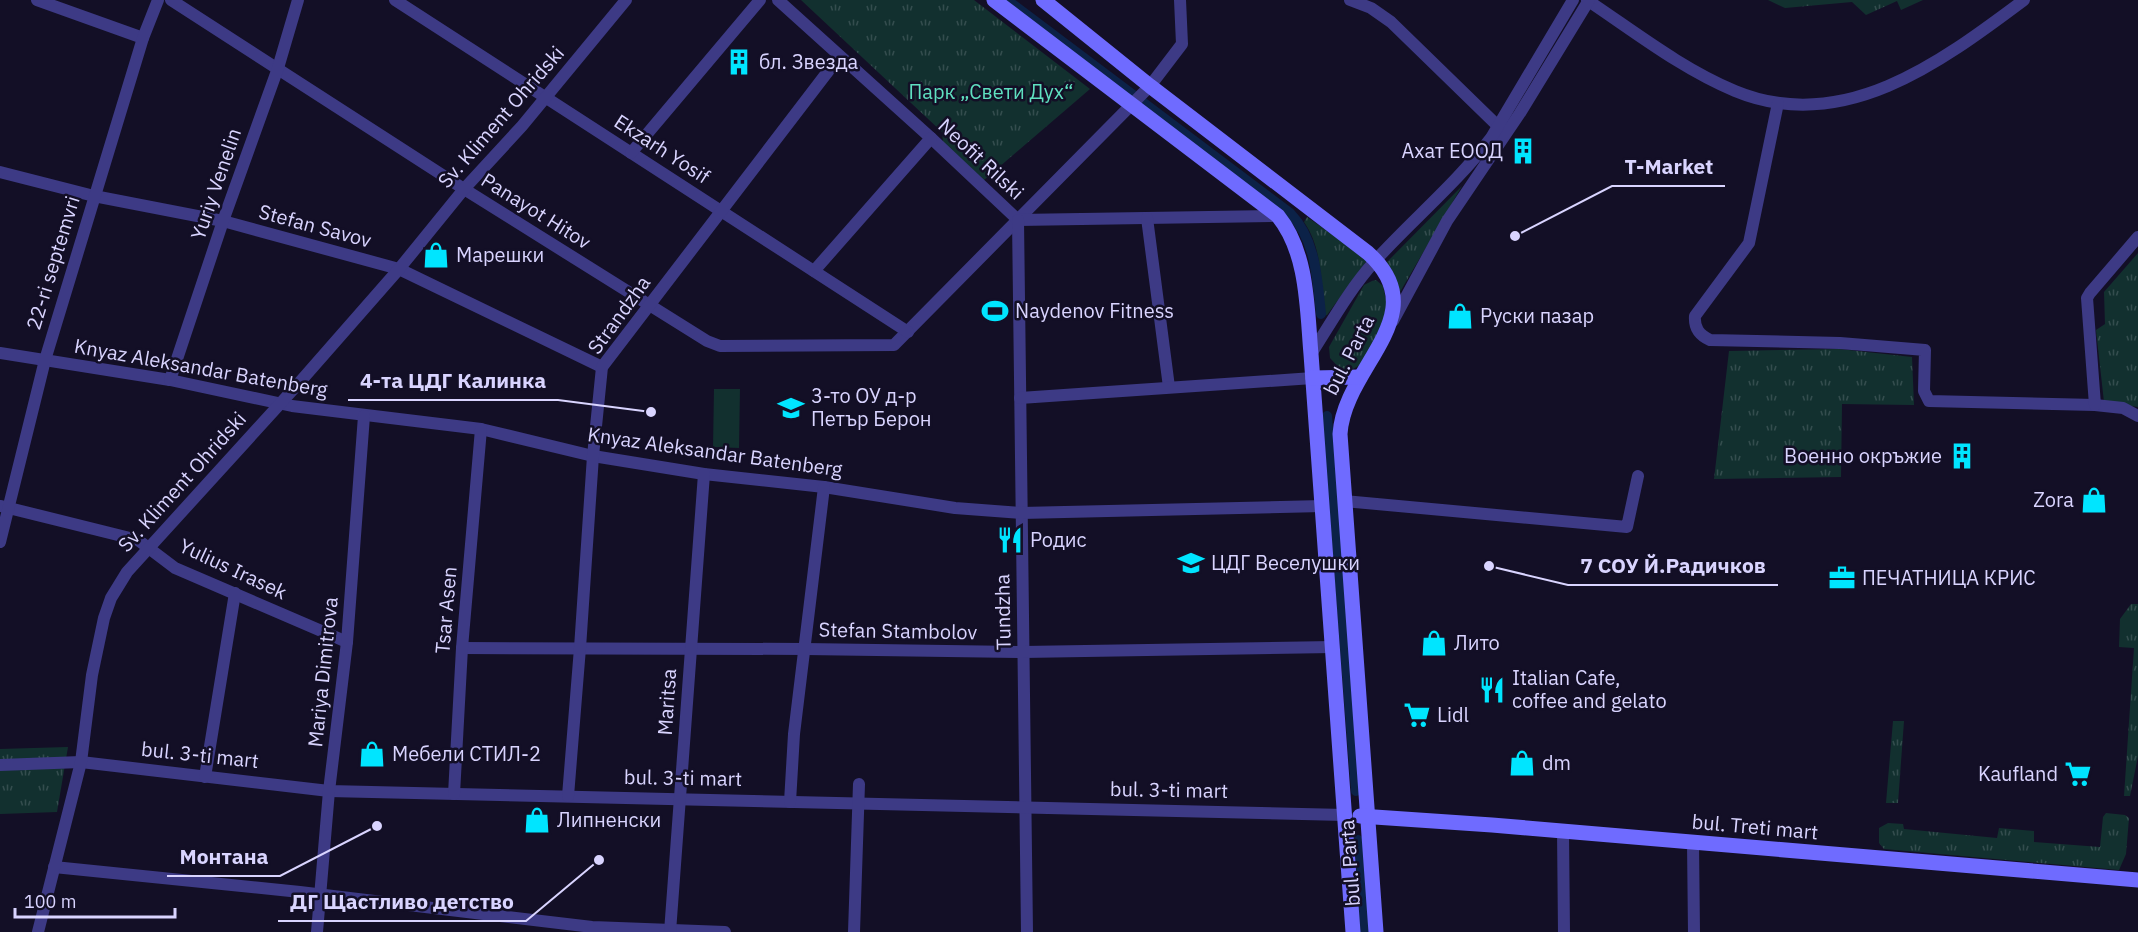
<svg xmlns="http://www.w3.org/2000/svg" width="2138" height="932" font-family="'IBM Plex Sans',sans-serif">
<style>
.grass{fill:url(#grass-tufts)}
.pitch{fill:#12302f}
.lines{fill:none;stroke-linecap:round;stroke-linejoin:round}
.canal{stroke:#0c2248;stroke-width:10}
.minor{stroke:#3d3a85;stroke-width:12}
.secondary{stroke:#6f6bff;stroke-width:15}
.labels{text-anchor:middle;stroke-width:5;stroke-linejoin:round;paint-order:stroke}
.poi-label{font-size:20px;fill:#d9d4ff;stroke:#130f26;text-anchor:start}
.park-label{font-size:20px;fill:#5fe0c0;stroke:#130f26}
.street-label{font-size:20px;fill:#d9d4ff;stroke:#130f26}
.leader{fill:none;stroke:#d9d4ff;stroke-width:2}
.callout-dot{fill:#d9d4ff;stroke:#130f26;stroke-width:2}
.callout-label{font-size:21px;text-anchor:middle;font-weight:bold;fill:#d9d4ff;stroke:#130f26;stroke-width:5;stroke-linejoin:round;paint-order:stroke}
</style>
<defs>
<pattern id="grass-tufts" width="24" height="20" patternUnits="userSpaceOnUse" patternTransform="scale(1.5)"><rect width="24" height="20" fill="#12302f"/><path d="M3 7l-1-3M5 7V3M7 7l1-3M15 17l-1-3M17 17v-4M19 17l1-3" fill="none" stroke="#344d4e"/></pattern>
</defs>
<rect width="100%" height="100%" fill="#130f26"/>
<g class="grass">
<path d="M801 0H974L1090 89 984 180 943 142 942 132Z"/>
<path d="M1768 0H1923L1901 10 1897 1 1866 15 1852 2 1785 8Z"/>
<path d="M1462 186 1400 292 1393 272 1386 263Z"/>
<path d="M1307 217 1368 259 1327 315 1323 316C1321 285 1323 249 1304 222Z"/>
<path d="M2138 253V407L2104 402 2096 330 2105 324 2104 292Z"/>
<path d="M1376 280 1383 286 1387 305 1386 318 1362 364 1353 369 1341 370 1330 358 1329 347 1364 285 1372 281Z"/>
<path d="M1839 349 1912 357 1914 405 1842 404 1841 477 1714 479 1729 351Z"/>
<path d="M2131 604H2138V756L2130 796H2124L2134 648 2119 647 2120 619Z"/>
<path d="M1893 721H1904L1898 803H1886Z"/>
<path d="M68 747 57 812 0 814V749Z"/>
<path d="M2106 813 2125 815 2129 818 2126 854 2119 870 1884 849 1879 843V828L1888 823 1903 824 1904 829 1997 838 1999 828 2034 831V842L2100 847 2103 817Z"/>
</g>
<path class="pitch" d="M714 389H740L739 448 713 447Z"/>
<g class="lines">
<g class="canal">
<path d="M1007 0 1290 213C1316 240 1317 278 1321 314"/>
<path d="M1327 416 1356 791"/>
<path d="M1358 840 1365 932"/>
</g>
<g class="minor">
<path d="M37 0 143 38"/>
<path d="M171 0 464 189 707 341 720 346 894 345 1150 86 1182 44 1180 0"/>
<path d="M395 0 908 332"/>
<path d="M778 0 931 138 1018 220 1278 216"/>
<path d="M1350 0 1371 8 1391 22 1503 131"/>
<path d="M1587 0C1635 32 1682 69 1735 91 1843 136 1941 62 2024 0"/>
<path d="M1778 103 1749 243 1695 316C1694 328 1699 335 1710 340L1840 343 1925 350 1924 391 1929 401 2095 405 2123 408 2138 416"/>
<path d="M631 153 760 0"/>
<path d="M0 172 94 196 223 221 399 269 602 367"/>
<path d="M1147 218 1169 387"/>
<path d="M1018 220 1027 932"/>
<path d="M814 271 931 138"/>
<path d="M1393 321 1447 221 1520 113 1589 0"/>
<path d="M0 353 170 380 292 406 481 429 593 456 704 474 824 487 955 508 1021 513 1323 506"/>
<path d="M1311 354C1331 323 1349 290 1374 262 1412 220 1456 184 1491 138L1573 0"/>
<path d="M170 380 223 221 278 68 298 0"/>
<path d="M1020 398 1313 378"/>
<path d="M2095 405 2087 298 2090 293 2138 237"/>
<path d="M1344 501 1627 527 1638 476"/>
<path d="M1 506 138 540 175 568 347 642"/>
<path d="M0 542 45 360 143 38 158 0"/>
<path d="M462 648 805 649 1023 652 1333 647"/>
<path d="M0 765 81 762 329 791 1345 815"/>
<path d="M205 777 235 593"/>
<path d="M454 794 462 648 481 429"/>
<path d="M568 796 580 648 593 456 602 367 839 57"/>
<path d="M790 802 794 734 824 487"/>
<path d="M1563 831 1564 932"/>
<path d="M1693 843 1694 932"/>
<path d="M54 867 300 892 592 927 725 932"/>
<path d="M38 932 81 762 92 675 104 618 111 598 127 572 299 383 399 269 464 189 522 126 626 0"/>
<path d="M317 932 329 791 347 642 364 416"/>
<path d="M670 932 704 474"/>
<path d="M854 932 859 784"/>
</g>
<g class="secondary">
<path d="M994 0 1278 216C1308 253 1307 309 1311 354L1353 932"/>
<path d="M1043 0 1150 86 1368 253C1437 315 1344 366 1340 434L1376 932"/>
<path d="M1313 378 1360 377"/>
<path d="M1360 816 1492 825 2138 880"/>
</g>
</g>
<defs>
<g id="building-bare" transform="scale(2.07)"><path d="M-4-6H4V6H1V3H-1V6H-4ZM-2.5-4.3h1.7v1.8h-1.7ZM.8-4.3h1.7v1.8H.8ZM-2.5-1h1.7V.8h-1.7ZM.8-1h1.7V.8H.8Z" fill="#00e5ff" stroke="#130f26" stroke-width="2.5" paint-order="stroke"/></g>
<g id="shop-bare" transform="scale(2.07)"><path d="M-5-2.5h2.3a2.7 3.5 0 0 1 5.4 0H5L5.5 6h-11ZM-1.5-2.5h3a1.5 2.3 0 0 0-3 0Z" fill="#00e5ff" stroke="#130f26" stroke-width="2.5" paint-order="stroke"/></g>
<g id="stadium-bare" transform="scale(2.07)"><path d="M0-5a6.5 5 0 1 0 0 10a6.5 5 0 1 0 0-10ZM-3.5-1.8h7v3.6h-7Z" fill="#00e5ff" stroke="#130f26" stroke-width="2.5" paint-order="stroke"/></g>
<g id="school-bare" transform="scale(2.07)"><path d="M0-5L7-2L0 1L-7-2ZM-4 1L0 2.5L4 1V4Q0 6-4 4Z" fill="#00e5ff" stroke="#130f26" stroke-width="2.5" paint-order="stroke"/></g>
<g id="restaurant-bare" transform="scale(2.07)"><path d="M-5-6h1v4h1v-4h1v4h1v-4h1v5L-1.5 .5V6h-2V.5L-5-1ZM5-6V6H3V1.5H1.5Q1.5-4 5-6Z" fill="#00e5ff" stroke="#130f26" stroke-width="2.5" paint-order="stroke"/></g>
<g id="office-bare" transform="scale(2.07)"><path d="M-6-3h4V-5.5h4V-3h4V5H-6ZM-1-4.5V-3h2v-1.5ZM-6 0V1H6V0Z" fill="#00e5ff" stroke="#130f26" stroke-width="2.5" paint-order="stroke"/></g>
<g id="supermarket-bare" transform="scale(2.07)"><path d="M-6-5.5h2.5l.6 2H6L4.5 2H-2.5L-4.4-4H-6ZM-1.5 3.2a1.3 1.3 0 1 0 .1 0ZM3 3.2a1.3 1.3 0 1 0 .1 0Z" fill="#00e5ff" stroke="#130f26" stroke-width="2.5" paint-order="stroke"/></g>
</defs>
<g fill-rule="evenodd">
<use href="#building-bare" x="739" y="62"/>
<use href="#building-bare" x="1523" y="151"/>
<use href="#shop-bare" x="436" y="255"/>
<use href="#stadium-bare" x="995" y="311"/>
<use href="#shop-bare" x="1460" y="316"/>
<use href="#school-bare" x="791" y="408"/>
<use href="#building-bare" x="1962" y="456"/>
<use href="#shop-bare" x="2094" y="500"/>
<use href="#restaurant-bare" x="1010" y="540"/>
<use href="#school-bare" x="1191" y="563"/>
<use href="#office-bare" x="1842" y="578"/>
<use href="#shop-bare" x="1434" y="643"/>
<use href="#restaurant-bare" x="1492" y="690"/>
<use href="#supermarket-bare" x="1417" y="715"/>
<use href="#shop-bare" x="372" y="754"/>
<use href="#shop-bare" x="1522" y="763"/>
<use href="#supermarket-bare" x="2078" y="774"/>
<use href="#shop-bare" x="537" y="820"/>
</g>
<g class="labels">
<g class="poi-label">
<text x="759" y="69">бл. Звезда</text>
<text x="1503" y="158" text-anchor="end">Ахат ЕООД</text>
<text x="456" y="262">Марешки</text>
<text x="1015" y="318">Naydenov Fitness</text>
<text x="1480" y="323">Руски пазар</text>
<text x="811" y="403">3-то ОУ д-р<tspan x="811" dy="23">Петър Берон</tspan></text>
<text x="1942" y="463" text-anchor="end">Военно окръжие</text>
<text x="2074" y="507" text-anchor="end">Zora</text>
<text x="1030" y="547">Родис</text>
<text x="1211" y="570">ЦДГ Веселушки</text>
<text x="1862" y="585">ПЕЧАТНИЦА КРИС</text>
<text x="1454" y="650">Лито</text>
<text x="1512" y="685">Italian Cafe,<tspan x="1512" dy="23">coffee and gelato</tspan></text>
<text x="1437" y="722">Lidl</text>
<text x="392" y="761">Мебели СТИЛ-2</text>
<text x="1542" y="770">dm</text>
<text x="2058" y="781" text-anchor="end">Kaufland</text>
<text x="557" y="827">Липненски</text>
</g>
<g class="park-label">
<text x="991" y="99">Парк „Свети Дух“</text>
</g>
<g class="street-label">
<text transform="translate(501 117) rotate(-49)" y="7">Sv. Kliment Ohridski</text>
<text transform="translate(662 149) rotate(33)" y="7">Ekzarh Yosif</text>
<text transform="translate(981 159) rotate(43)" y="7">Neofit Rilski</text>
<text transform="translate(216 184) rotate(-71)" y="7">Yuriy Venelin</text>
<text transform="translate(536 211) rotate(32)" y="7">Panayot Hitov</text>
<text transform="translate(315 226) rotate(15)" y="7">Stefan Savov</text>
<text transform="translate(53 263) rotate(-73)" y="7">22-ri septemvri</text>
<text transform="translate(619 315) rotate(-54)" y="7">Strandzha</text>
<text transform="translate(1349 355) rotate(-63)" y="7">bul. Parta</text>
<text transform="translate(201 368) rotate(10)" y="7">Knyaz Aleksandar Batenberg</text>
<text transform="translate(715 452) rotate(8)" y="7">Knyaz Aleksandar Batenberg</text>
<text transform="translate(182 482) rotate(-48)" y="7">Sv. Kliment Ohridski</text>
<text transform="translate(233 569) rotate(25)" y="7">Yulius Irasek</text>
<text transform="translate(446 610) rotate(-85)" y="7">Tsar Asen</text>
<text transform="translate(1003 612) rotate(-91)" y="7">Tundzha</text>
<text transform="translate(898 631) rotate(1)" y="7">Stefan Stambolov</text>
<text transform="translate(323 672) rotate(-84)" y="7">Mariya Dimitrova</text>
<text transform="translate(667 702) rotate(-86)" y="7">Maritsa</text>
<text transform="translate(200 755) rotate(6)" y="7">bul. 3-ti mart</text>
<text transform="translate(683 778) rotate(1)" y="7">bul. 3-ti mart</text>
<text transform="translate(1169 790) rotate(1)" y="7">bul. 3-ti mart</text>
<text transform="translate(1755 827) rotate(5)" y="7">bul. Treti mart</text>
<text transform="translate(1350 863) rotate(-94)" y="7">bul. Parta</text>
</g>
</g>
<path class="leader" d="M1515 236L1612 186H1725M651 412L558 400H348M1489 566L1568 585H1778M377 826L280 876H167M599 860L526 921H278"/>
<g class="callout-dot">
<circle cx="1515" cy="236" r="6"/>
<circle cx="651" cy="412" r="6"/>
<circle cx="1489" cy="566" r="6"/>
<circle cx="377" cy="826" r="6"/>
<circle cx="599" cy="860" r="6"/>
</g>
<g class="callout-label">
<text x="1669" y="174">T-Market</text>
<text x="453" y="388">4-та ЦДГ Калинка</text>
<text x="1673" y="573">7 СОУ Й.Радичков</text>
<text x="224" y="864">Монтана</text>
<text x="402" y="909">ДГ Щастливо детство</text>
</g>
<path d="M15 908v9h160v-9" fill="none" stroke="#d9d4ff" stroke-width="3"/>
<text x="24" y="908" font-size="18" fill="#d9d4ff" stroke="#130f26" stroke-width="4.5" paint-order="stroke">100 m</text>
</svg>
